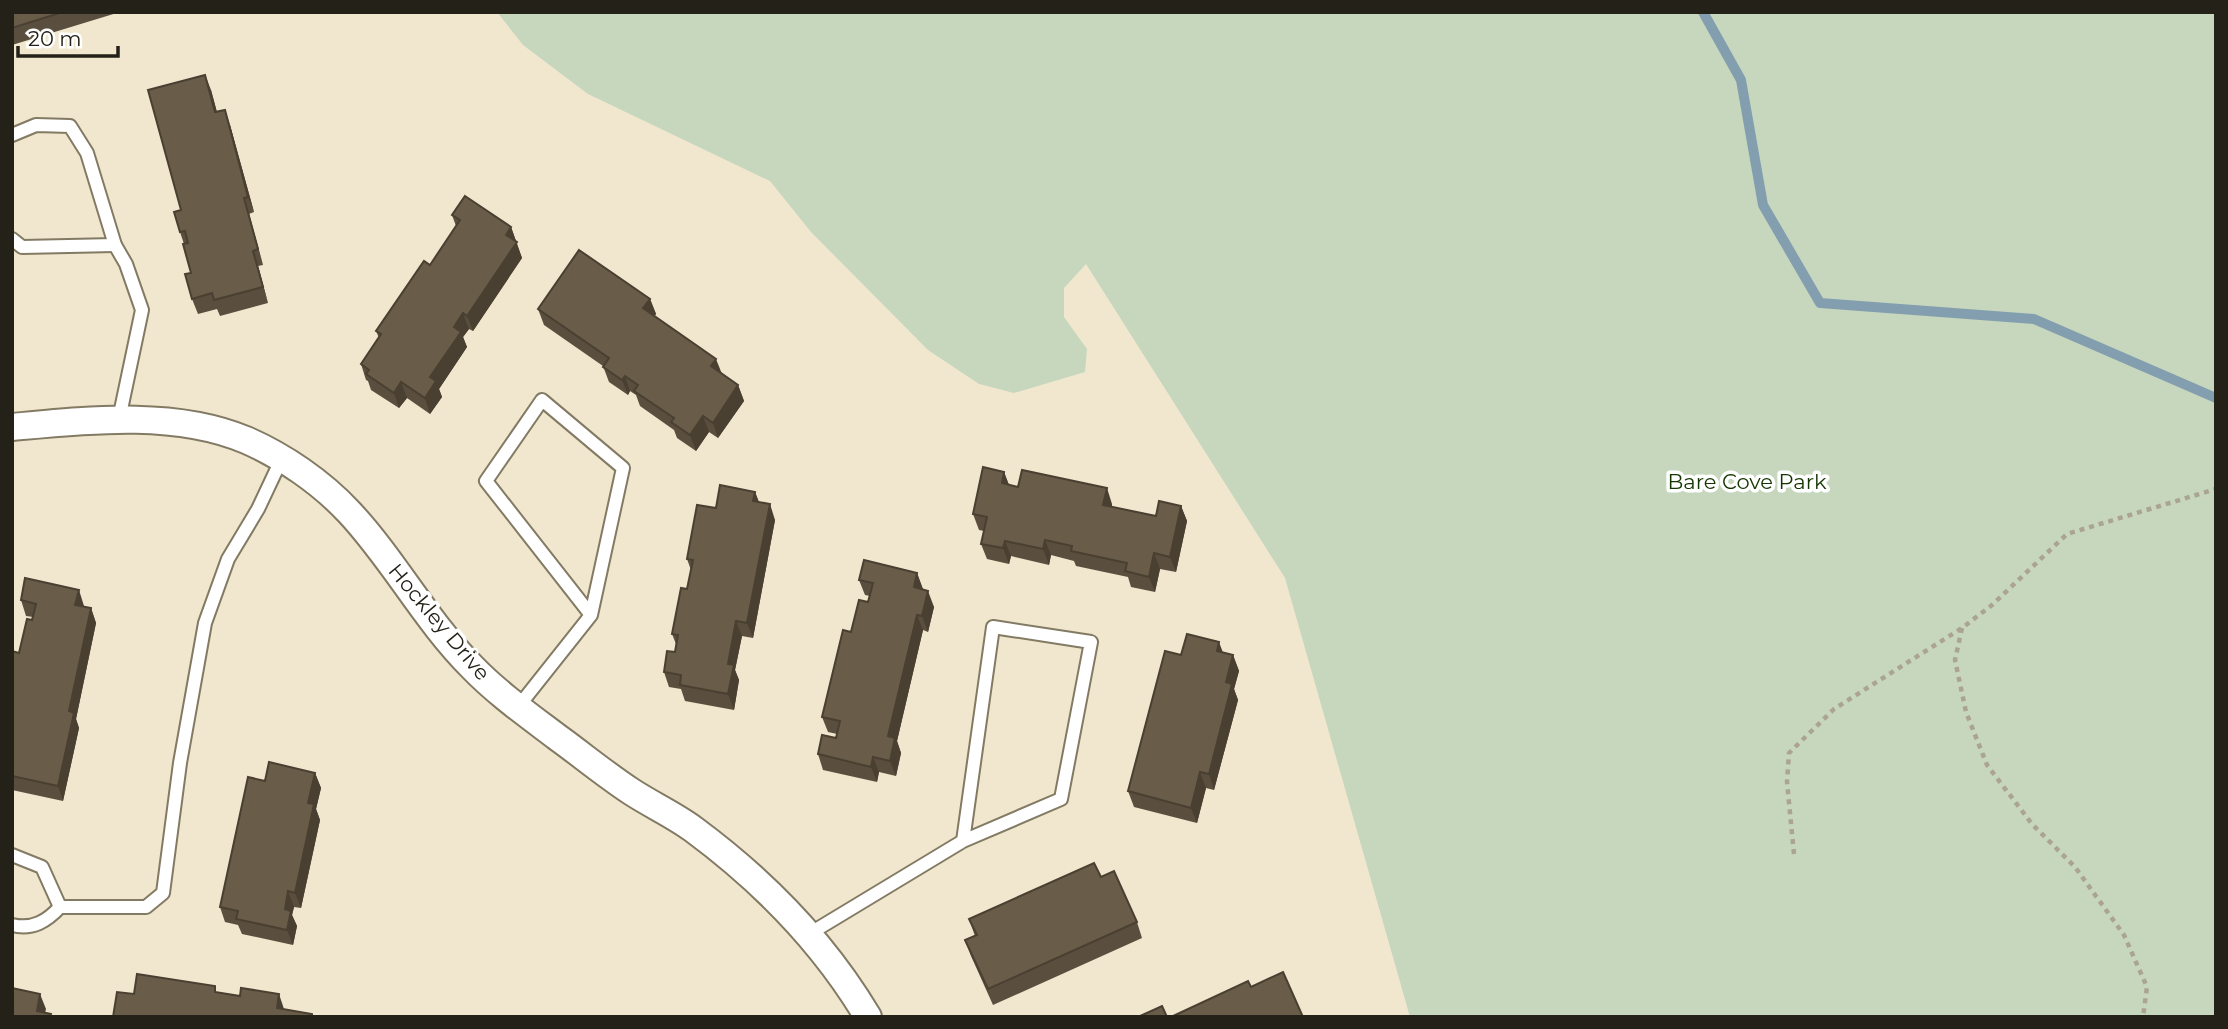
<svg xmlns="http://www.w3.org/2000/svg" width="2228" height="1029" font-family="Montserrat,sans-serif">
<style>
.green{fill:#c6d7be}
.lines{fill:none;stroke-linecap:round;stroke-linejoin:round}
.stream{stroke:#839eae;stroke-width:10}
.service-casing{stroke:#837a64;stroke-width:16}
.minor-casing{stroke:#837a64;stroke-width:30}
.path{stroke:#aba490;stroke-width:4.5;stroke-dasharray:5 5;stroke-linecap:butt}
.service{stroke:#fff;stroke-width:12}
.minor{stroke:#fff;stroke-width:26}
.wall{fill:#5a4f3e}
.shaded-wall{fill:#4a4032}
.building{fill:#695c48;stroke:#4a4032;stroke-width:2}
.labels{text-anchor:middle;stroke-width:7;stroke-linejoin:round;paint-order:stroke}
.park-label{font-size:21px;fill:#163601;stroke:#fff}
.street-label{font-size:21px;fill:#242118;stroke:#fff}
</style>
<rect width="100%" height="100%" fill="#f0e7ce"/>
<path class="green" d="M497 12H2216V1017H1410L1285 578 1086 264 1064 288V317L1087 349 1085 372 1014 393 979 384 928 350 811 232 770 181 588 94 523 45Z"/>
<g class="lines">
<path class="stream" d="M1703 12 1741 80 1763 205 1820 303 2034 319 2216 398"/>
<g class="service-casing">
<g id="service">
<path d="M12 135 36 125 70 126 87 153 115 245 126 264 142 310 119 419"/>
<path d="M12 239 22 247 115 245"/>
<path d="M518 707 591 615 623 468 542 400 486 481 591 615"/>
<path d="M12 855 42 867 60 907"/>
<path d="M12 925C33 930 47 921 60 907H146L163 893 180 763 205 623 228 559 258 509 282 458"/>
<path d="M809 934 963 841 1061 799 1091 642 993 627 963 841"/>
</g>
</g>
<g class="minor-casing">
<path id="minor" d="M12 427C87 420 175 410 246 440 283 456 321 482 349 512 394 560 425 620 472 667 497 693 528 715 557 737 582 755 606 775 632 792 652 805 674 815 693 829 762 880 824 943 868 1017"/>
</g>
<g class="path">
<path d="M1962 628 1955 660 1966 712 1987 765 2032 824 2075 867 2124 935 2147 987 2143 1017"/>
<path d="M1794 854 1787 782 1789 753 1834 709 1962 628 1992 605 2067 534 2216 489"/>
</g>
<use href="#service" class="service"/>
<use href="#minor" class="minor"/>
</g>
<g class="wall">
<path d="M12 12H120L12 45Z"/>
<path d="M211 90 217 112 230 125 254 212 249 214 263 265 258 266 268 303 220 316 217 309 198 314 192 299 191 273 184 244 180 232 181 210Z"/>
<path d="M452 215 511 227 522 258 473 331 469 329 463 337 467 347 439 389 442 397 430 414 407 398 399 408 371 390 368 381 366 380 361 364 379 338 376 331 430 265 456 226Z"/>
<path d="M650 299 656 314 654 316 722 374 738 385 744 401 718 438 709 432 696 451 677 438 674 430 640 406 636 395 630 391 628 395 609 382 603 366 544 325 538 309Z"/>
<path d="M1004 472 1009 485 1112 504V507L1156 516 1181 506 1187 521 1176 572 1160 569 1155 592 1131 587 1128 577 1076 566 1074 561 1051 555 1049 565 1011 556 1009 564 987 559 981 544 984 531 979 530 973 514Z"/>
<path d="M755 492 759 502 775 520 753 638 742 636 735 670 739 680 734 710 685 701 681 689 669 687 664 672 675 652 676 644 672 634 687 589 691 570 687 559Z"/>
<path d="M917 573 923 590 934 607 928 632 923 630 897 741 901 753 896 776 879 772 877 782 823 770 818 754 836 738 837 734 828 732 822 717 851 632 868 602 870 596 865 595 859 580Z"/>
<path d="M21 600 84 606 91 608 96 623 76 719 79 728 63 801 12 790V651L19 653 33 617 26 616Z"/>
<path d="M1223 652 1233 655 1239 671 1234 689 1238 700 1214 790 1206 788 1197 823 1134 807 1128 791 1181 655Z"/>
<path d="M315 773 321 788 316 809 320 820 301 908 294 907 292 915 297 926 293 945 242 934 238 925 225 922 220 907 265 781Z"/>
<path d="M1101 877 1137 922 1142 938 993 1005 971 956 965 940 975 936 969 919Z"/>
</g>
<g class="shaded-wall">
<path d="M205 75 211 90 221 128 215 112Z"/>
<path d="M225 110 230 125 254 212 248 197Z"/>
<path d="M244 198 249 214 263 265 258 249Z"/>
<path d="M511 227 522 258 473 331 467 316Z"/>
<path d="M253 251 258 266 268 303 263 287Z"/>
<path d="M650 299 656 314 649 324 643 308Z"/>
<path d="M463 313 469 329 463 337 467 347 439 389 442 397 430 414 425 398 430 377 454 327Z"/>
<path d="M716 359 722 374 711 366Z"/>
<path d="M625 376 630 391 628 395 622 380Z"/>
<path d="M401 382 407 398 399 408 394 393Z"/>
<path d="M738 385 744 401 718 438 713 423Z"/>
<path d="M703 416 709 432 696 451 690 435Z"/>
<path d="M1004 472 1010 488 1002 483Z"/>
<path d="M1107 488 1112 504 1109 521 1103 505Z"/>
<path d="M755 492 761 508 753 501Z"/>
<path d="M770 504 775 520 753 638 747 623Z"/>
<path d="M1181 506 1187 521 1176 572 1170 557Z"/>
<path d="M1045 540 1051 555 1049 565 1043 549Z"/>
<path d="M1005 541 1011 556 1009 564 1003 548Z"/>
<path d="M1154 553 1160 569 1155 592 1149 577Z"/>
<path d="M917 573 923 589 920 603 914 587Z"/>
<path d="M79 590 84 606 81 620 75 605Z"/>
<path d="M928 591 934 607 928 632 922 616Z"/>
<path d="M91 608 96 623 76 719 79 728 63 801 58 786 69 711Z"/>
<path d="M917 615 923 630 897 741 901 753 896 776 890 761 888 736Z"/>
<path d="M736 621 742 636 735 670 739 680 734 710 728 694V664Z"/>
<path d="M1219 642 1225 658 1217 651Z"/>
<path d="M1233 655 1239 671 1234 689 1238 700 1214 790 1209 774 1226 682Z"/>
<path d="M873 757 879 772 877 782 871 767Z"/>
<path d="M1200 772 1206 788 1197 823 1191 808Z"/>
<path d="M315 773 321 788 316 809 320 820 301 908 295 893 308 803Z"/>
<path d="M288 891 294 907 292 915 297 926 293 945 287 930 285 909Z"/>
<path d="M40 994 46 1009 44 1017 37 1011Z"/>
<path d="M279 994 284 1009 277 1008Z"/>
</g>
<g class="building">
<path d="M12 12H63L12 28Z"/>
<path d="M205 75 215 112 225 110 248 197 244 198 258 249 253 251 263 287 214 300 212 293 192 299 185 274 191 273 183 244 188 243 185 231 180 232 174 212 181 210 148 90Z"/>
<path d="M465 196 511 227 506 235 517 242 467 316 463 313 454 327 461 332 430 377 436 381 425 398 401 382 394 393 366 374 369 370 361 364 381 334 376 331 424 261 430 265 460 220 452 215Z"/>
<path d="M579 250 650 299 643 308 716 359 711 366 738 385 713 423 703 416 690 435 671 422 674 418 634 391 638 385 625 376 622 380 603 367 609 358 538 309Z"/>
<path d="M983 467 1004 472 1002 483 1018 487 1022 470 1107 488 1103 505 1156 516 1159 501 1181 506 1170 557 1154 553 1149 577 1125 571 1127 563 1071 551 1072 546 1045 540 1043 549 1005 541 1003 548 981 544 987 517 973 514Z"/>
<path d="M720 485 755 492 753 501 770 504 747 623 736 621 728 664 734 665 728 694 680 685 681 675 664 672 667 651 675 652 678 635 672 634 681 588 687 589 693 560 687 559 697 505 716 508Z"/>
<path d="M864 560 917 573 914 587 928 591 922 616 917 615 888 736 895 738 890 761 873 757 871 767 818 754 822 735 836 738 840 721 822 717 843 630 851 632 859 600 868 602 873 583 859 580Z"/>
<path d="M25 578 79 590 75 605 91 608 69 711 74 713 58 786 12 776V651L19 653 27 619 32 620 36 604 21 600Z"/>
<path d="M1187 634 1219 642 1217 651 1233 655 1226 682 1232 684 1209 774 1200 772 1191 808 1128 791 1165 651 1181 655Z"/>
<path d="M269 762 315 773 308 803 314 804 295 893 288 891 285 909 291 911 287 930 236 919 238 911 220 907 248 777 265 781Z"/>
<path d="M1094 863 1101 877 1114 871 1137 922 988 989 965 940 977 935 969 919Z"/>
<path d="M1283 972 1303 1017H1171L1248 981 1251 987Z"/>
<path d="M137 974 215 986V992L240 996 241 988 279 994 277 1008 312 1014V1017H113L117 992 134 994Z"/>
<path d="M12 988 40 994 37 1011 51 1014 50 1017H12Z"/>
<path d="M1162 1006 1167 1017H1138Z"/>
</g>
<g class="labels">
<g class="park-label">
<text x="1747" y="489">Bare Cove Park</text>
</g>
<g class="street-label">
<text transform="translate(439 622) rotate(50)" y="7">Hockley Drive</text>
</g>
</g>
<rect width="2228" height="1029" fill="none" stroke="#242118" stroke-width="28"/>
<path d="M18 46v10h100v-10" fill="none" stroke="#242118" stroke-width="3.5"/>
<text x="28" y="46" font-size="21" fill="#242118" stroke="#ffffff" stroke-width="5" paint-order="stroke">20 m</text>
</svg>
